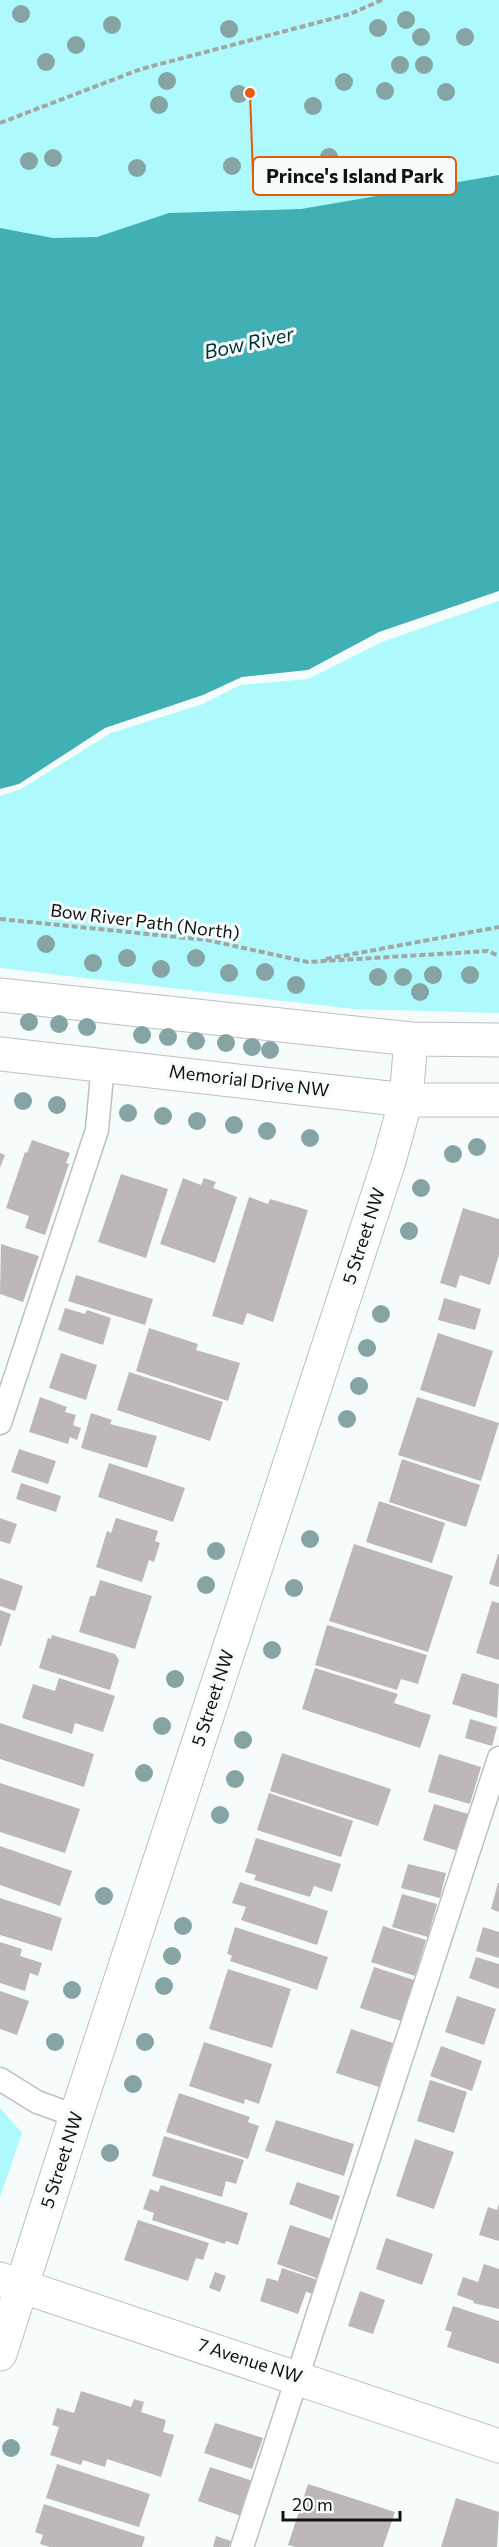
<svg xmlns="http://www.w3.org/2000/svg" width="499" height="2547" font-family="Commissioner,sans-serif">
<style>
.green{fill:#adf9fb}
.water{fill:#41b0b4}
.building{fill:#bdb8b7}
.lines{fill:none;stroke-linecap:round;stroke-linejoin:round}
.service-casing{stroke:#bbc0c0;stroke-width:25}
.minor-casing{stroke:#bbc0c0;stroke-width:35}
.secondary-casing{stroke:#bbc0c0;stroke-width:35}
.path{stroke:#a1a6a6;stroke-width:4;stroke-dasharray:6 3;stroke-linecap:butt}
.service{stroke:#fff;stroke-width:22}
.minor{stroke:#fff;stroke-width:33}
.secondary{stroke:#fff;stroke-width:33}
.tree{fill:#87a4a5}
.labels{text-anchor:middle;stroke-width:6;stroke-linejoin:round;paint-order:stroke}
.street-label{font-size:18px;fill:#111313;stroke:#f6fcfc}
.water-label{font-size:20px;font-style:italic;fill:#003335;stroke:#f6fcfc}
.leader{fill:none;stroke:#e8590c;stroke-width:2}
.callout-dot{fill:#e8590c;stroke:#f6fcfc;stroke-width:2}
.callout{fill:#f6fcfc;stroke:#e8590c;stroke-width:2}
.callout-label{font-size:20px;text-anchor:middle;font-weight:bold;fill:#111313}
</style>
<rect width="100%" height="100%" fill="#f6fcfc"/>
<g class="green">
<path d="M0 0H499V185L84 249 0 241Z"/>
<path d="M499 601V1013L354 1009 0 968V796L21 789 111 733 203 704 240 685 308 679 382 642Z"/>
<path d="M0 2108 22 2133 0 2197Z"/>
</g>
<path class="water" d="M499 175V591L379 632 308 670 242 677 203 695 105 728 19 784 0 789V228L53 238 97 237 169 213 301 209Z"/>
<g class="building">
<path d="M32 1140 70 1153 66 1163 69 1164 45 1235 25 1228 29 1216 6 1208 25 1152 27 1153Z"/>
<path d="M0 1153 5 1155 0 1168Z"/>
<path d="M121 1174 168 1189 146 1258 98 1242Z"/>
<path d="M183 1178 201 1185 204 1178 216 1182 213 1188 237 1197 215 1263 160 1244Z"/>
<path d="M249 1197 268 1204 270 1199 308 1210 273 1322 247 1313 243 1325 212 1316Z"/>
<path d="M463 1208 499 1219V1255L490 1285 460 1275 456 1288 440 1283Z"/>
<path d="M1 1244 39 1256 23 1302 0 1294Z"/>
<path d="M76 1275 153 1299 145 1325 68 1301Z"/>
<path d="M444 1298 481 1309 475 1330 438 1320Z"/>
<path d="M65 1308 85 1314 87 1310 111 1318 103 1345 58 1330Z"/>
<path d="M149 1328 198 1344 196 1350 240 1363 228 1401 136 1371Z"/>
<path d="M438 1333 493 1351 475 1407 420 1390Z"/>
<path d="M61 1353 97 1365 86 1400 49 1388Z"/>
<path d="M129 1372 223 1402 210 1441 117 1410Z"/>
<path d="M40 1397 67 1407 65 1412 76 1415 73 1425 81 1428 77 1440 70 1437 68 1444 29 1432Z"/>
<path d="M417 1397 499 1423 481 1481 398 1455Z"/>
<path d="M91 1413 112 1420 110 1424 157 1436 147 1468 81 1448Z"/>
<path d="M19 1449 56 1461 48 1484 11 1472Z"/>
<path d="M402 1459 480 1485 466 1527 389 1502Z"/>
<path d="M109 1463 185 1488 173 1522 98 1497Z"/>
<path d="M21 1483 61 1496 56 1512 16 1499Z"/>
<path d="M379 1501 445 1523 432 1563 366 1542Z"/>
<path d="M0 1518 17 1524 10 1544 0 1541Z"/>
<path d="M116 1518 158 1531 155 1541 160 1543 154 1562 149 1560 142 1582 96 1567 107 1531 111 1533Z"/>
<path d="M354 1544 453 1576 428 1652 329 1621Z"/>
<path d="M498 1554H499V1587L489 1584Z"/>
<path d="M0 1578 23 1586 15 1611 0 1606Z"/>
<path d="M100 1580 152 1596 135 1649 79 1632 90 1596H95Z"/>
<path d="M492 1601 499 1603V1660L476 1653Z"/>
<path d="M0 1610 11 1614 1 1646H0Z"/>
<path d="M327 1625 427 1655 418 1684 401 1679 397 1690 315 1665Z"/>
<path d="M52 1635 115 1654 119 1660 110 1690 39 1668 48 1638 51 1639Z"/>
<path d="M315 1668 398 1694 394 1703 431 1715 420 1748 302 1709Z"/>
<path d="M462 1673 499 1684 497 1718 452 1704Z"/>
<path d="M59 1678 115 1696 103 1732 75 1723 72 1734 22 1718 33 1684 55 1691Z"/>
<path d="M470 1719 497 1727 492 1746 465 1738Z"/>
<path d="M0 1723 94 1754 84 1787 0 1759Z"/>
<path d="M282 1753 391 1789 378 1826 270 1791Z"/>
<path d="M439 1754 481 1767 470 1804 428 1792Z"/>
<path d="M0 1783 80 1809 65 1853 0 1832Z"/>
<path d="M269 1793 353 1821 341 1857 257 1830Z"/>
<path d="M434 1804 472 1815 461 1852 423 1840Z"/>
<path d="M256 1838 341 1864 332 1892 314 1886 310 1897 254 1880 256 1875 245 1872Z"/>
<path d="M0 1846 72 1871 60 1906 0 1885Z"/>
<path d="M408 1864 446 1873 440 1898 401 1888Z"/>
<path d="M240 1882 328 1911 317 1945 241 1920 246 1907 232 1903Z"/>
<path d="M498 1883H499V1912L491 1909Z"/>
<path d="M402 1894 437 1904 428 1937 392 1927Z"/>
<path d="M0 1898 62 1918 52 1951 0 1935Z"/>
<path d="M383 1926 426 1940 415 1976 371 1962Z"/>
<path d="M235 1927 328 1957 317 1990 230 1961 232 1956 227 1954Z"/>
<path d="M483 1927 499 1932V1958L476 1951Z"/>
<path d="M0 1942 22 1949 20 1956 42 1963 38 1976 30 1973 25 1991 0 1983Z"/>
<path d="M476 1957 499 1964V1989L469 1978Z"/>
<path d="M374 1967 414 1980 401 2021 360 2008Z"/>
<path d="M228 1969 291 1989 272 2048 209 2029Z"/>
<path d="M0 1991 29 2001 17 2035 0 2029Z"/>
<path d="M457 1996 496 2009 484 2045 445 2032Z"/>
<path d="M351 2029 393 2043 379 2087 336 2073Z"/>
<path d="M204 2042 272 2064 259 2104 245 2099 244 2104 189 2086Z"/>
<path d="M441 2046 482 2061 472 2091 430 2076Z"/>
<path d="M430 2080 467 2092 454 2133 417 2121Z"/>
<path d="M179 2093 250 2117 248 2122 259 2126 248 2159 166 2132Z"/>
<path d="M276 2120 354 2144 344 2176 265 2151Z"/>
<path d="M164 2136 244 2160 236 2184 226 2181 222 2197 152 2176Z"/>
<path d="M415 2139 454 2152 434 2209 396 2196Z"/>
<path d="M297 2182 340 2196 332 2220 289 2204Z"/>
<path d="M161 2185 248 2213 238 2245 226 2241 225 2244 152 2220 154 2213 143 2209 150 2189 158 2192Z"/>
<path d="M499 2204V2241L479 2235 488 2207 497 2210Z"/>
<path d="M138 2220 209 2243 203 2260 196 2258 188 2281 124 2260Z"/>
<path d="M290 2225 332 2239 319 2279 277 2264Z"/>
<path d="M386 2238 433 2254 422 2285 376 2269Z"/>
<path d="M484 2264 499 2269V2309L473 2303 474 2301 457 2295 463 2277 478 2282Z"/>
<path d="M282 2268 321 2281 316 2295 306 2292 298 2314 260 2301 267 2278 278 2281Z"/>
<path d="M215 2272 226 2276 220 2292 209 2288Z"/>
<path d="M360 2291 385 2300 373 2334 348 2326Z"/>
<path d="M453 2306 499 2321V2364L447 2347 452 2332 445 2330Z"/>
<path d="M81 2391 131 2407 134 2399 144 2402 141 2412 166 2420 163 2432 174 2435 161 2477 107 2459 105 2467 83 2460 81 2465 50 2455 59 2427 52 2425 57 2408 74 2413Z"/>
<path d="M215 2423 263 2438 252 2469 204 2453Z"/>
<path d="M57 2464 150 2494 139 2527 46 2498Z"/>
<path d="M210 2467 253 2481 241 2516 198 2501Z"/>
<path d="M308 2484 395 2512 383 2547H295L288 2545Z"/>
<path d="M456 2498 499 2512 497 2547H441Z"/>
<path d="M44 2504 145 2537 142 2547H50L40 2544 43 2535 35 2532Z"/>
<path d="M216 2536 231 2541 229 2547H213Z"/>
</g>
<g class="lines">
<g class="service-casing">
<g id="service">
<path d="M0 1423 97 1130 103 1064"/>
<path d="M0 2079 37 2102 76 2116"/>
<path d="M242 2547 499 1758"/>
</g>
</g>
<g class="minor-casing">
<g id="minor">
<path d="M0 2279 499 2446"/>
<path d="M0 2354 76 2116 389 1161 406 1100 411 1039"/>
</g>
</g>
<g class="secondary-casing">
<g id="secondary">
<path d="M0 995 411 1039 499 1040"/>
<path d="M0 1054 406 1100H499"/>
</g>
</g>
<g class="path">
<path d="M0 123 141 69 350 14 382 0"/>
<path d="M0 919 207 940 308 962 488 951 499 956"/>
<path d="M326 959 499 927"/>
</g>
<use href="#service" class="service"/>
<use href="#minor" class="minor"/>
<use href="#secondary" class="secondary"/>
</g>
<g class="tree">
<circle cx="21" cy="14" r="9"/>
<circle cx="406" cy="20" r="9"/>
<circle cx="112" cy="25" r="9"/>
<circle cx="378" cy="28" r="9"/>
<circle cx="229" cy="29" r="9"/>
<circle cx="421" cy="37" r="9"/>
<circle cx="465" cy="37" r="9"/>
<circle cx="76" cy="45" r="9"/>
<circle cx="46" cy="62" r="9"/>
<circle cx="400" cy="65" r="9"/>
<circle cx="424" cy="65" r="9"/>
<circle cx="167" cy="81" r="9"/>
<circle cx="344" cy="82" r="9"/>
<circle cx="385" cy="91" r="9"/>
<circle cx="446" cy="92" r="9"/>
<circle cx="239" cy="94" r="9"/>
<circle cx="159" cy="105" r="9"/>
<circle cx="313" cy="106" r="9"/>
<circle cx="329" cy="157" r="9"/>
<circle cx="53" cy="158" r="9"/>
<circle cx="29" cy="161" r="9"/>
<circle cx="232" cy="166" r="9"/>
<circle cx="137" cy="168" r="9"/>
<circle cx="46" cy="944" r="9"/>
<circle cx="127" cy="958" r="9"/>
<circle cx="196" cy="958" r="9"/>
<circle cx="93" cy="963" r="9"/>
<circle cx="161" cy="969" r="9"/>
<circle cx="265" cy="972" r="9"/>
<circle cx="229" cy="973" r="9"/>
<circle cx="433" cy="975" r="9"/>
<circle cx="470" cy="975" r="9"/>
<circle cx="378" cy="977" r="9"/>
<circle cx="403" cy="977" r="9"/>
<circle cx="296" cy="985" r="9"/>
<circle cx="420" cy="992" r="9"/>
<circle cx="29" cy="1022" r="9"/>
<circle cx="59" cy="1024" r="9"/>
<circle cx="87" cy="1027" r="9"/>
<circle cx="142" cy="1035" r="9"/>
<circle cx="168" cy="1037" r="9"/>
<circle cx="196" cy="1041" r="9"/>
<circle cx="226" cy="1043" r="9"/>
<circle cx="252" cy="1047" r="9"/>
<circle cx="270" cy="1050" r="9"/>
<circle cx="23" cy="1101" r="9"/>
<circle cx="57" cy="1105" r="9"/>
<circle cx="128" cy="1113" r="9"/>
<circle cx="163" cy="1116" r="9"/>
<circle cx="197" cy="1121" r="9"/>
<circle cx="234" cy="1125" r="9"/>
<circle cx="267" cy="1131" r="9"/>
<circle cx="310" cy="1138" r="9"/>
<circle cx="477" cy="1147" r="9"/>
<circle cx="453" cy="1154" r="9"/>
<circle cx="421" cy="1188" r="9"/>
<circle cx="409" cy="1231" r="9"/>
<circle cx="381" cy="1314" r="9"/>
<circle cx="367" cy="1348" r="9"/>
<circle cx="359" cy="1386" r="9"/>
<circle cx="347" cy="1419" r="9"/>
<circle cx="310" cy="1539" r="9"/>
<circle cx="216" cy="1551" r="9"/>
<circle cx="206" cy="1585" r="9"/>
<circle cx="294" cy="1588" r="9"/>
<circle cx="272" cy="1650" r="9"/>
<circle cx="175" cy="1679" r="9"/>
<circle cx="162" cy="1726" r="9"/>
<circle cx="243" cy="1740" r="9"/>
<circle cx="144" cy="1773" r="9"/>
<circle cx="235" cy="1779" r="9"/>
<circle cx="220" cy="1815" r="9"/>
<circle cx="104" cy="1896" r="9"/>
<circle cx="183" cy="1926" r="9"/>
<circle cx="172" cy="1956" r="9"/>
<circle cx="164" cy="1986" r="9"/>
<circle cx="72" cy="1990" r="9"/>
<circle cx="55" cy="2042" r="9"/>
<circle cx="145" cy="2042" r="9"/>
<circle cx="133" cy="2084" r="9"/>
<circle cx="110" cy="2153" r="9"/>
<circle cx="11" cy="2448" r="9"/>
</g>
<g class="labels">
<g class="street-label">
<text transform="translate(145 922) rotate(7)" y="6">Bow River Path (North)</text>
<text transform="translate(249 1081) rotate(7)" y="6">Memorial Drive NW</text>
<text transform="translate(364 1236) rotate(-72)" y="6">5 Street NW</text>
<text transform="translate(213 1698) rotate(-72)" y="6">5 Street NW</text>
<text transform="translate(62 2160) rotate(-72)" y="6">5 Street NW</text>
<text transform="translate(250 2361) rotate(18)" y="6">7 Avenue NW</text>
</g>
<g class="water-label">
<text transform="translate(249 343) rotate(-12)" y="7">Bow River</text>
</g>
</g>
<path class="leader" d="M250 93L253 176"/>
<circle class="callout-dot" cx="250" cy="93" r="6"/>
<rect class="callout" x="253" y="157" width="203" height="38" rx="6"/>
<g class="callout-label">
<text x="355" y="183">Prince's Island Park</text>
</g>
<path d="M283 2511v9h117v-9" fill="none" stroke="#111313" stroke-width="3"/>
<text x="292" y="2511" font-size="18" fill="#111313" stroke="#f6fcfc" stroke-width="4.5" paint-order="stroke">20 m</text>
</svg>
